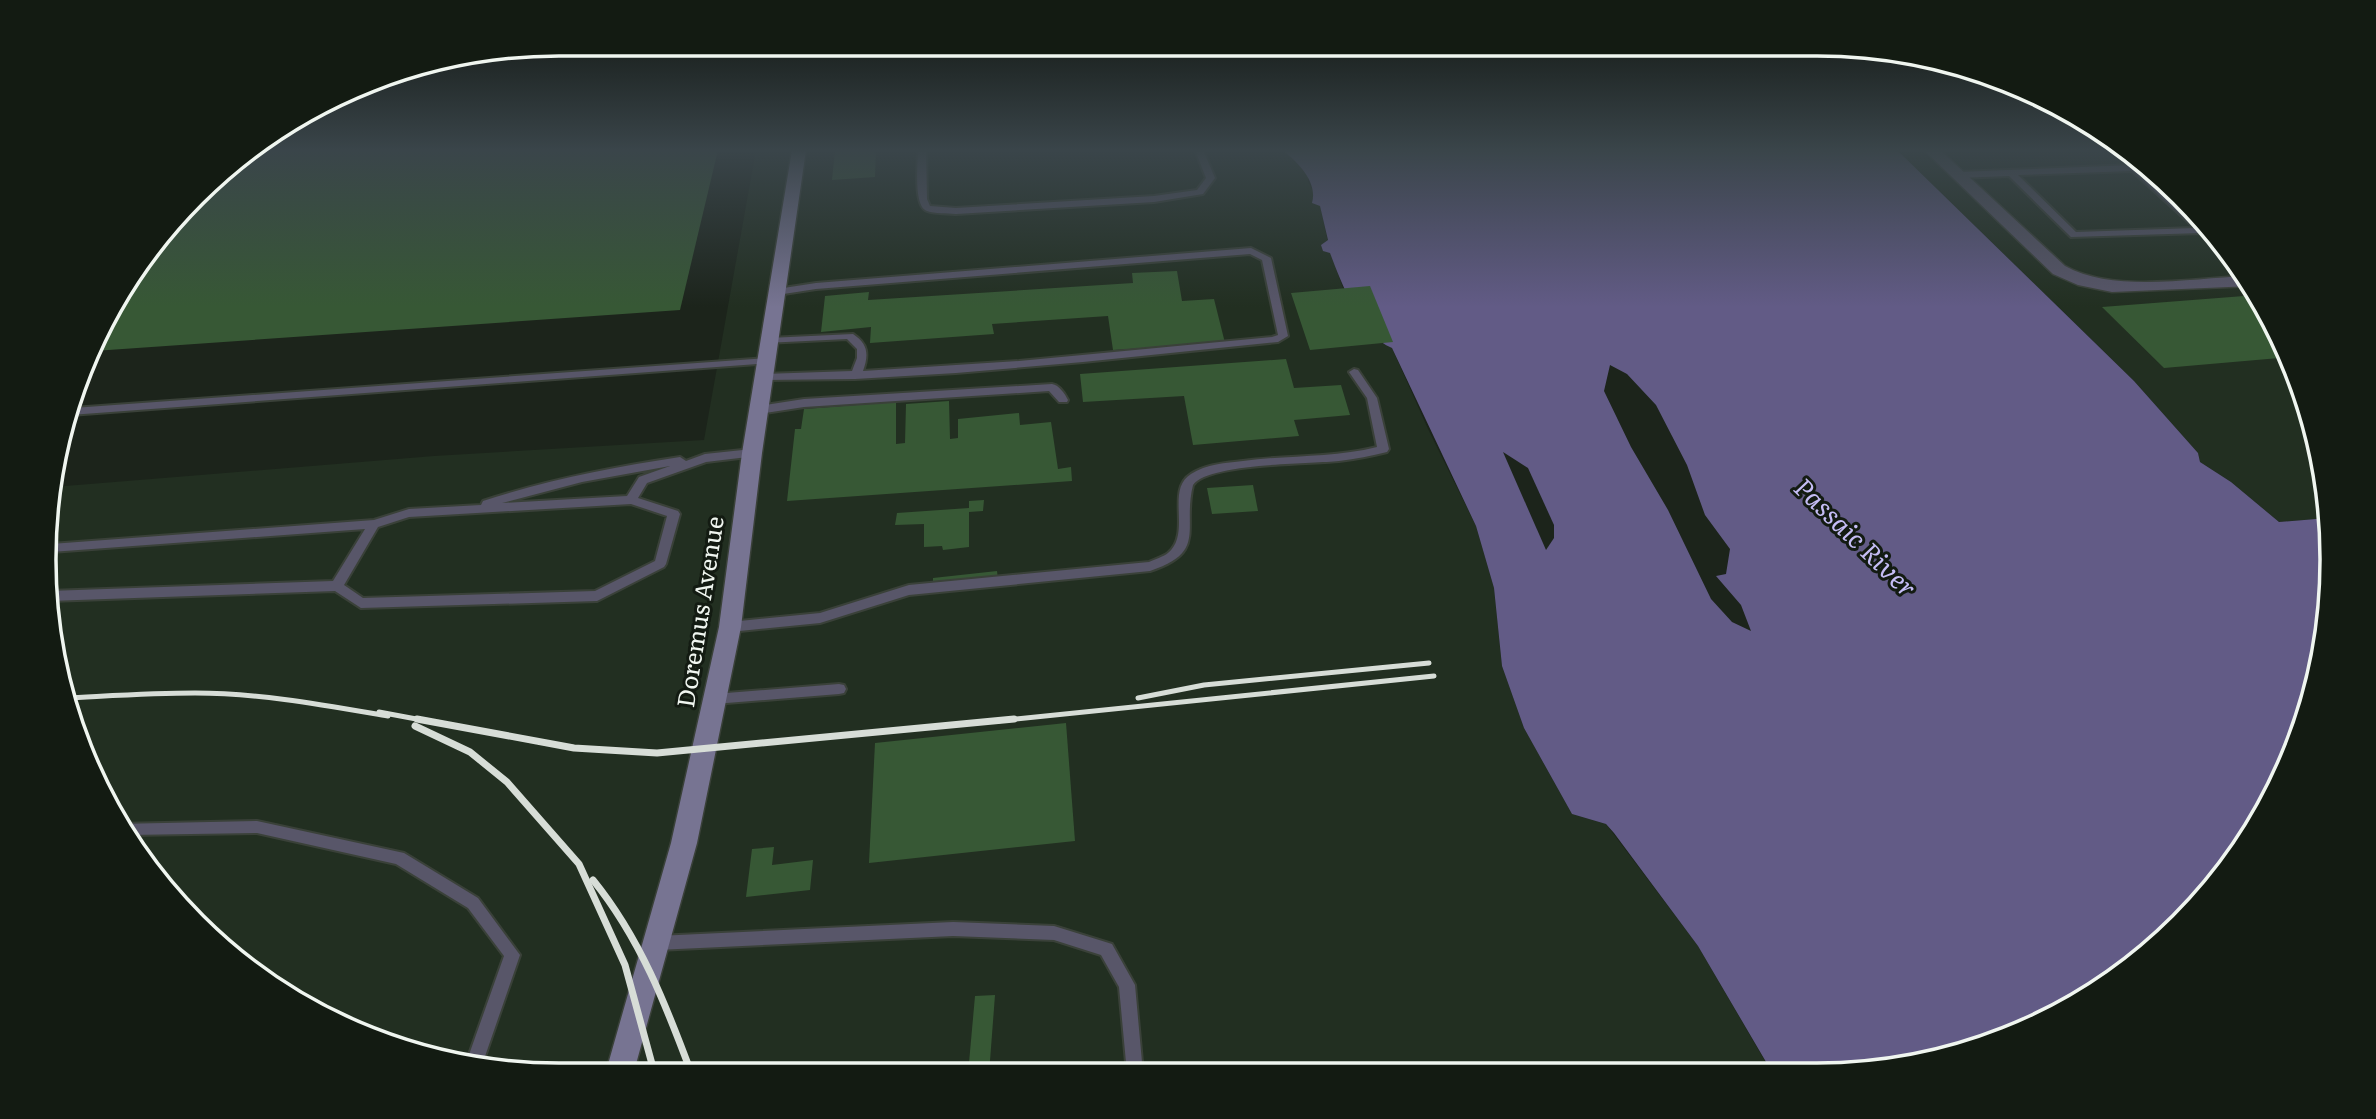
<svg xmlns="http://www.w3.org/2000/svg" width="2376" height="1119" font-family="Literata,serif">
<style>
.built{fill:#222f21}
.water{fill:#625b86}
.pier{fill:#1c241b}
.building{fill:#375835}
.lines{fill:none;stroke-linecap:round;stroke-linejoin:round}
.lane-casing{stroke:#3a4139;stroke-width:4}
.street-casing{stroke:#3a4139;stroke-width:3}
.secondary-casing{stroke:#3a4139;stroke-width:3}
.lane{fill:#585669;fill-rule:evenodd}
.street{fill:#585669;fill-rule:evenodd}
.secondary{fill:#777492;fill-rule:evenodd}
.rail-far1{stroke:#d7ddd7;stroke-width:5}
.rail{stroke:#d7ddd7;stroke-width:7}
.labels{text-anchor:middle;stroke-width:6;stroke-linejoin:round;paint-order:stroke}
.street-label{font-size:24px;fill:#f0f6f0;stroke:#131b12}
.water-label{font-size:26px;font-style:italic;fill:#c5bdf5;stroke:#131b12}
.rim{fill:none;stroke:#f0f6f0;stroke-width:3.5}
</style>
<rect width="100%" height="100%" fill="#1c241b"/>
<g class="built">
<path d="M756 150 1284 151 1308 174V181L1320 205 1330 252 1343 288 1392 348 1428 429 1476 526 1494 588 1502 666 1524 728 1572 814 1606 824 1698 946 1769 1068 1752 1071 559 1075 458 1065 363 1036 220 948 113 817 71 725 48 627 53 487 434 456 704 440Z"/>
<path d="M1897 150H2126L2181 195 2245 273 2293 362 2322 458 2328 518 2279 522 2231 482 2200 462 2198 453 2134 381Z"/>
</g>
<path class="water" d="M1282 150H1897L2134 381 2198 453 2200 462 2231 482 2279 522 2328 518 2332 559 2322 660 2293 756 2226 873 2131 968 2014 1036 1884 1071H1752L1769 1067 1698 946 1614 833 1606 824 1572 814 1524 728 1502 666 1494 588 1476 526 1392 348C1361 336 1341 282 1330 253L1323 251 1321 245 1328 240 1320 206 1312 203C1318 182 1298 162 1282 150Z"/>
<g class="pier">
<path d="M1610 365 1627 374 1656 405 1687 465 1705 515 1730 549 1726 574 1716 576 1741 605 1751 631 1732 622 1711 599 1668 510 1631 447 1604 391Z"/>
<path d="M1503 452 1528 468 1554 525V538L1546 550Z"/>
</g>
<g class="building">
<path d="M250 150H718L680 310 94 351 113 302 220 171Z"/>
<path d="M876 150 875 177 832 180 835 151Z"/>
<path d="M1177 271 1182 301 1214 299 1225 343 1113 350 1108 316 992 324 994 334 870 343 871 327 821 332 825 296 869 292 868 300 1133 283 1132 273Z"/>
<path d="M1370 286 1393 342 1310 350 1291 293Z"/>
<path d="M2257 295 2290 357 2164 368 2102 307Z"/>
<path d="M1286 359 1294 388 1341 385 1350 415 1294 420 1299 436 1193 445 1184 396 1083 402 1080 374Z"/>
<path d="M949 401 950 439 958 438V419L1019 413 1020 425 1051 422 1058 469 1071 467 1072 481 787 501 795 429H801L804 409 896 402V444L905 443 906 404Z"/>
<path d="M1253 485 1258 511 1212 514 1207 488Z"/>
<path d="M984 500 983 511 969 512V547L943 550 942 546 924 547V524L895 525 897 513 969 508V501Z"/>
<path d="M997 571 998 579 933 586V578Z"/>
<path d="M1066 723 1075 841 869 863 875 743Z"/>
<path d="M774 847 772 865 813 860 810 890 746 897 752 849Z"/>
<path d="M995 995 989 1074H968L975 996Z"/>
</g>
<g class="lines">
<g class="lane-casing">
<g id="lane">
<path d="M918 150H926L927 199 930 206 956 208 1154 196 1197 190 1206 178 1195 150H1203L1215 178 1203 194 1154 202 956 214C947 213 935 214 927 211 913 206 918 163 918 150Z"/>
<path d="M2134 165 2207 228 2228 252H2223L2201 233 2071 237 2009 176 1958 178 1954 175 1958 172ZM2132 171 2195 228 2076 232 2018 175Z"/>
<path d="M1251 248 1271 258 1288 336 1278 342 1083 362 956 373 855 379 764 380 759 377 764 374 852 371 857 358V349L847 339 765 343 764 341 769 338 853 334C868 344 869 354 863 371L1019 361 1272 337 1278 335 1262 260 1250 254 816 289 777 295 772 292 777 289 816 283Z"/>
<path d="M766 358 771 361 770 363 70 415 73 408Z"/>
<path d="M1354 369 1358 370 1377 398 1389 449 1387 452C1371 456 1356 459 1339 461 1310 464 1208 463 1193 485 1182 529 1208 552 1150 571L909 595 820 623 730 632 725 630 724 627 725 624 730 622 820 613 909 585 1149 562C1155 559 1163 557 1168 553 1192 533 1165 490 1191 474 1206 464 1226 463 1243 461 1287 455 1333 458 1377 447L1367 398 1349 372Z"/>
<path d="M1052 384C1059 385 1065 394 1068 400L1067 402H1059L1049 391 804 407 759 414 754 410 759 406 804 399Z"/>
<path d="M752 449 756 450 758 453 756 456 706 462 647 483 638 498 678 511 680 514 666 564 664 567 597 601 361 608 335 591 49 601V591L333 581 365 529 51 552V544L374 520 409 509 481 505 483 501C547 480 613 467 680 457L686 461 705 454ZM670 466 639 477 627 496 502 503 582 482ZM631 504 667 516 655 561 595 591 363 598 344 585 378 527 409 517Z"/>
<path d="M839 684 844 685 846 689 844 693 839 694 714 704 709 703 707 699 709 695 714 694Z"/>
<path d="M257 821 404 853 478 898 520 955 481 1068 465 1066 504 956 468 908 396 864 257 833 128 835 118 824Z"/>
<path d="M953 922 1054 926 1112 944 1135 985 1143 1073H1127L1119 987 1101 955 1054 940 953 936 657 950 651 948 649 943 651 938 657 936Z"/>
</g>
</g>
<g class="street-casing">
<path id="street" d="M1924 150H1940L2065 266C2113 293 2193 278 2247 276L2252 286 2112 292 2078 285 2053 274Z"/>
</g>
<g class="secondary-casing">
<path id="secondary" d="M792 150H806L762 453 741 627 697 843 633 1075H605L671 843 719 627 742 453Z"/>
</g>
<use href="#lane" class="lane"/>
<use href="#street" class="street"/>
<use href="#secondary" class="secondary"/>
<g class="rail-far1">
<path d="M65 698C108 696 152 693 195 693 260 693 324 705 388 716"/>
<path d="M1138 698 1204 685 1429 663"/>
<path d="M379 712 427 721"/>
<path d="M997 721 1434 676"/>
</g>
<g class="rail">
<path d="M417 719 574 748 657 753 1014 719"/>
<path d="M415 726 470 752 507 782 579 864 625 965 655 1075"/>
<path d="M593 880C640 938 666 1005 692 1075"/>
</g>
</g>
<linearGradient id="sky" x2="0" y2="1"><stop stop-color="#0f140f"/><stop offset="0.49" stop-color="#3a454a"/><stop offset="1" stop-color="#3a454a" stop-opacity="0"/></linearGradient>
<rect width="2376" height="307" fill="url(#sky)"/>
<g class="labels">
<g class="street-label">
<text transform="translate(701 612) rotate(-81)" y="8">Doremus Avenue</text>
</g>
<g class="water-label">
<text transform="translate(1855 538) rotate(44)" y="9">Passaic River</text>
</g>
</g>
<path d="M0 0H2376V1119H0ZM559 56H1817A503 503 0 0 1 2320 559V560A503 503 0 0 1 1817 1063H559A503 503 0 0 1 56 560V559A503 503 0 0 1 559 56Z" fill="#131b12" fill-rule="evenodd"/>
<path class="rim" d="M559 56H1817A503 503 0 0 1 2320 559V560A503 503 0 0 1 1817 1063H559A503 503 0 0 1 56 560V559A503 503 0 0 1 559 56Z"/>
</svg>
